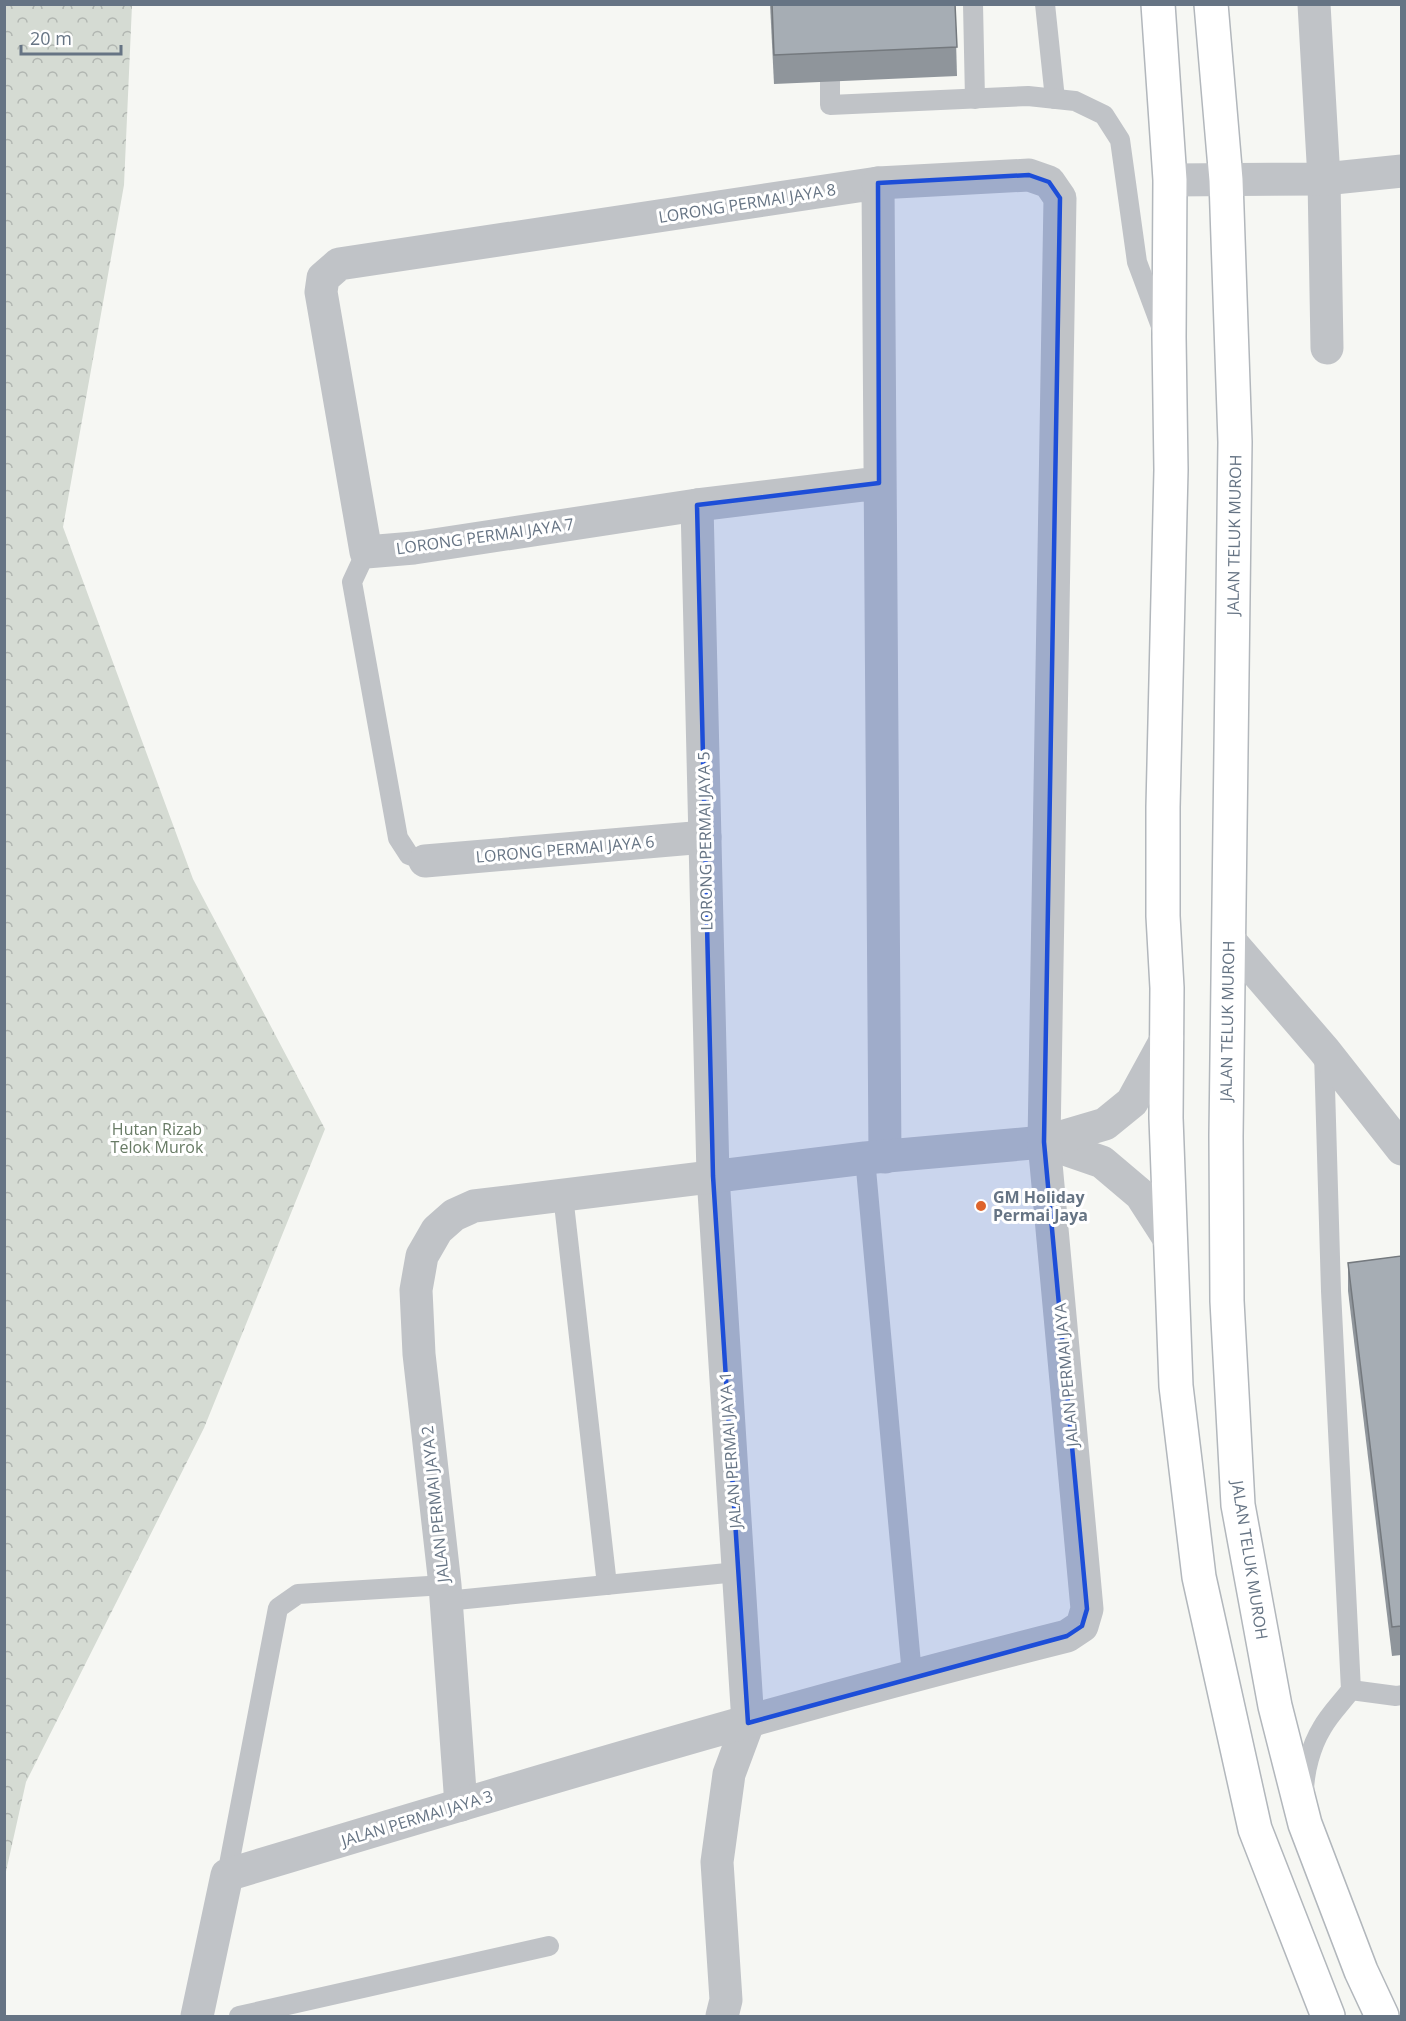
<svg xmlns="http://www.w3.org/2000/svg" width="1406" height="2021" font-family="'Open Sans',sans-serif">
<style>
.forest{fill:url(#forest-crowns)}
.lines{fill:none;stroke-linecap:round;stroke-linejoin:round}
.secondary-casing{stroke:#b2b7bc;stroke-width:36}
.lane{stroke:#c0c3c7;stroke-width:20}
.street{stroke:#c0c3c7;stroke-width:33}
.secondary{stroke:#fff;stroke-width:33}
.wall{fill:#8f959b}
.building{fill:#a6adb4;stroke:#74797e;stroke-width:1.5}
.marked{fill:#1d4ed8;fill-opacity:0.2;stroke:#1d4ed8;stroke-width:4.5;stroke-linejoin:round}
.poi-dot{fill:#de642c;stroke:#fff;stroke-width:2}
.labels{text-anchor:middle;stroke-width:6;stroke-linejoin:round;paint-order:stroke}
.street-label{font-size:16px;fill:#667484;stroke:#fff}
.park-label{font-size:16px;fill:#687b65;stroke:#fff}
.poi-label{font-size:16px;font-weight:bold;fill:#667484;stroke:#fff;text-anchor:start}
</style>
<defs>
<pattern id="forest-crowns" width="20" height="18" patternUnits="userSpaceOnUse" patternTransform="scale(1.5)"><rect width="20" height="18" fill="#d5dbd3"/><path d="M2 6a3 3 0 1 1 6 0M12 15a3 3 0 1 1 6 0" fill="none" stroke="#b1b6b1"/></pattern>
</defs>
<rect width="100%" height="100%" fill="#f6f7f3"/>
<path class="forest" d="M5 4 132 5 124 185 63 527 193 879 325 1129 204 1428 26 1782 5 1876Z"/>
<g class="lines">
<g class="secondary-casing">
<g id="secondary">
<path d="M1158 4 1170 180 1169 337 1171 470 1163 807V916L1167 988 1166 1118 1176 1386 1199 1577 1255 1829 1328 2016"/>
<path d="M1211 4 1226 180 1235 442 1226 1136 1227 1301 1238 1505 1275 1706 1305 1824 1361 1971 1382 2016"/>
</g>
</g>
<g class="lane">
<path d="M973 4 975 99"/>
<path d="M1045 4 1055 99"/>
<path d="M830 81V105L1028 96 1075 101 1104 115 1120 140 1137 262 1162 329"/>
<path d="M366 552 352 582 398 838 409 855 425 861"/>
<path d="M865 1158 912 1675"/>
<path d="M563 1195 607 1585"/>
<path d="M446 1601 737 1572"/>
<path d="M1351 1690 1396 1696 1402 1695"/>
<path d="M1304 1793C1304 1772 1311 1746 1322 1728 1329 1715 1342 1702 1351 1690L1331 1291 1324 1053"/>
<path d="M227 1875 278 1608 298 1594 445 1585"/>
<path d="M239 2016 549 1946"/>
</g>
<g class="street">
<path d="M1314 4 1324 179 1327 348"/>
<path d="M1170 180 1324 179 1402 171"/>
<path d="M879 483 697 505 414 548 366 552 321 292 323 278 339 264 878 183 885 1157"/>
<path d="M697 505 713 1176 748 1723 729 1774 717 1862 726 2000 722 2016"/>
<path d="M425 861 705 837"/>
<path d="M1229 940 1324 1050 1402 1149"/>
<path d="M1044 1142 1102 1162 1141 1195 1170 1240"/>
<path d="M461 1805 445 1585 419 1354 416 1290 422 1256 437 1230 454 1215 474 1206 865 1158 1044 1142 1105 1124 1132 1102 1167 1038"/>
<path d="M197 2016 227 1875C505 1791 785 1707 1067 1636L1082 1626 1087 1609 1044 1142 1060 198 1049 182 1029 175 878 183"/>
</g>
<use href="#secondary" class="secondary"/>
</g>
<g class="wall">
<path d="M770 4H955L957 76 774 84Z"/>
<path d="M1401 1256V1655L1392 1656 1348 1291V1263Z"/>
</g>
<g class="building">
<path d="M772 4H955L957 47 774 55Z"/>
<path d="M1401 1256V1626L1392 1627 1348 1263Z"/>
</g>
<path class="marked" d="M1029 175 1049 182 1060 198 1044 1142 1087 1609 1082 1626 1067 1636 748 1723 713 1176 697 505 879 483 878 183Z"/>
<circle class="poi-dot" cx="981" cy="1206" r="6"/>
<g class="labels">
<g class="street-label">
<text transform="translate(747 203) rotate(-9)" y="6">LORONG PERMAI JAYA 8</text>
<text transform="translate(1234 535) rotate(-89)" y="6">JALAN TELUK MUROH</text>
<text transform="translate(485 536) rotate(-8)" y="6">LORONG PERMAI JAYA 7</text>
<text transform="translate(705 841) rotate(-91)" y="6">LORONG PERMAI JAYA 5</text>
<text transform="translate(565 849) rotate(-5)" y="6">LORONG PERMAI JAYA 6</text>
<text transform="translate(1227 1021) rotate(-89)" y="6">JALAN TELUK MUROH</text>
<text transform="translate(1066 1375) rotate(-95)" y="6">JALAN PERMAI JAYA</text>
<text transform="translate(730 1450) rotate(-94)" y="6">JALAN PERMAI JAYA 1</text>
<text transform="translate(435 1504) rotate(-96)" y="6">JALAN PERMAI JAYA 2</text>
<text transform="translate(1250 1560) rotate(81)" y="6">JALAN TELUK MUROH</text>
<text transform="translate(417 1818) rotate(-17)" y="6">JALAN PERMAI JAYA 3</text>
</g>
<g class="park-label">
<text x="157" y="1135">Hutan Rizab<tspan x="157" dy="18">Telok Murok</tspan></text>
</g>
<g class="poi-label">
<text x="993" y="1203">GM Holiday<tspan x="993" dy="18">Permai Jaya</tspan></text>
</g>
</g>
<rect width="1406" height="2021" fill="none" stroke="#667484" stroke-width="12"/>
<path d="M21 45v9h100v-9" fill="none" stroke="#667484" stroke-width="3"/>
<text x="30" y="45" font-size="18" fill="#667484" stroke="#ffffff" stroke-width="4.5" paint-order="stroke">20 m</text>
</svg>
